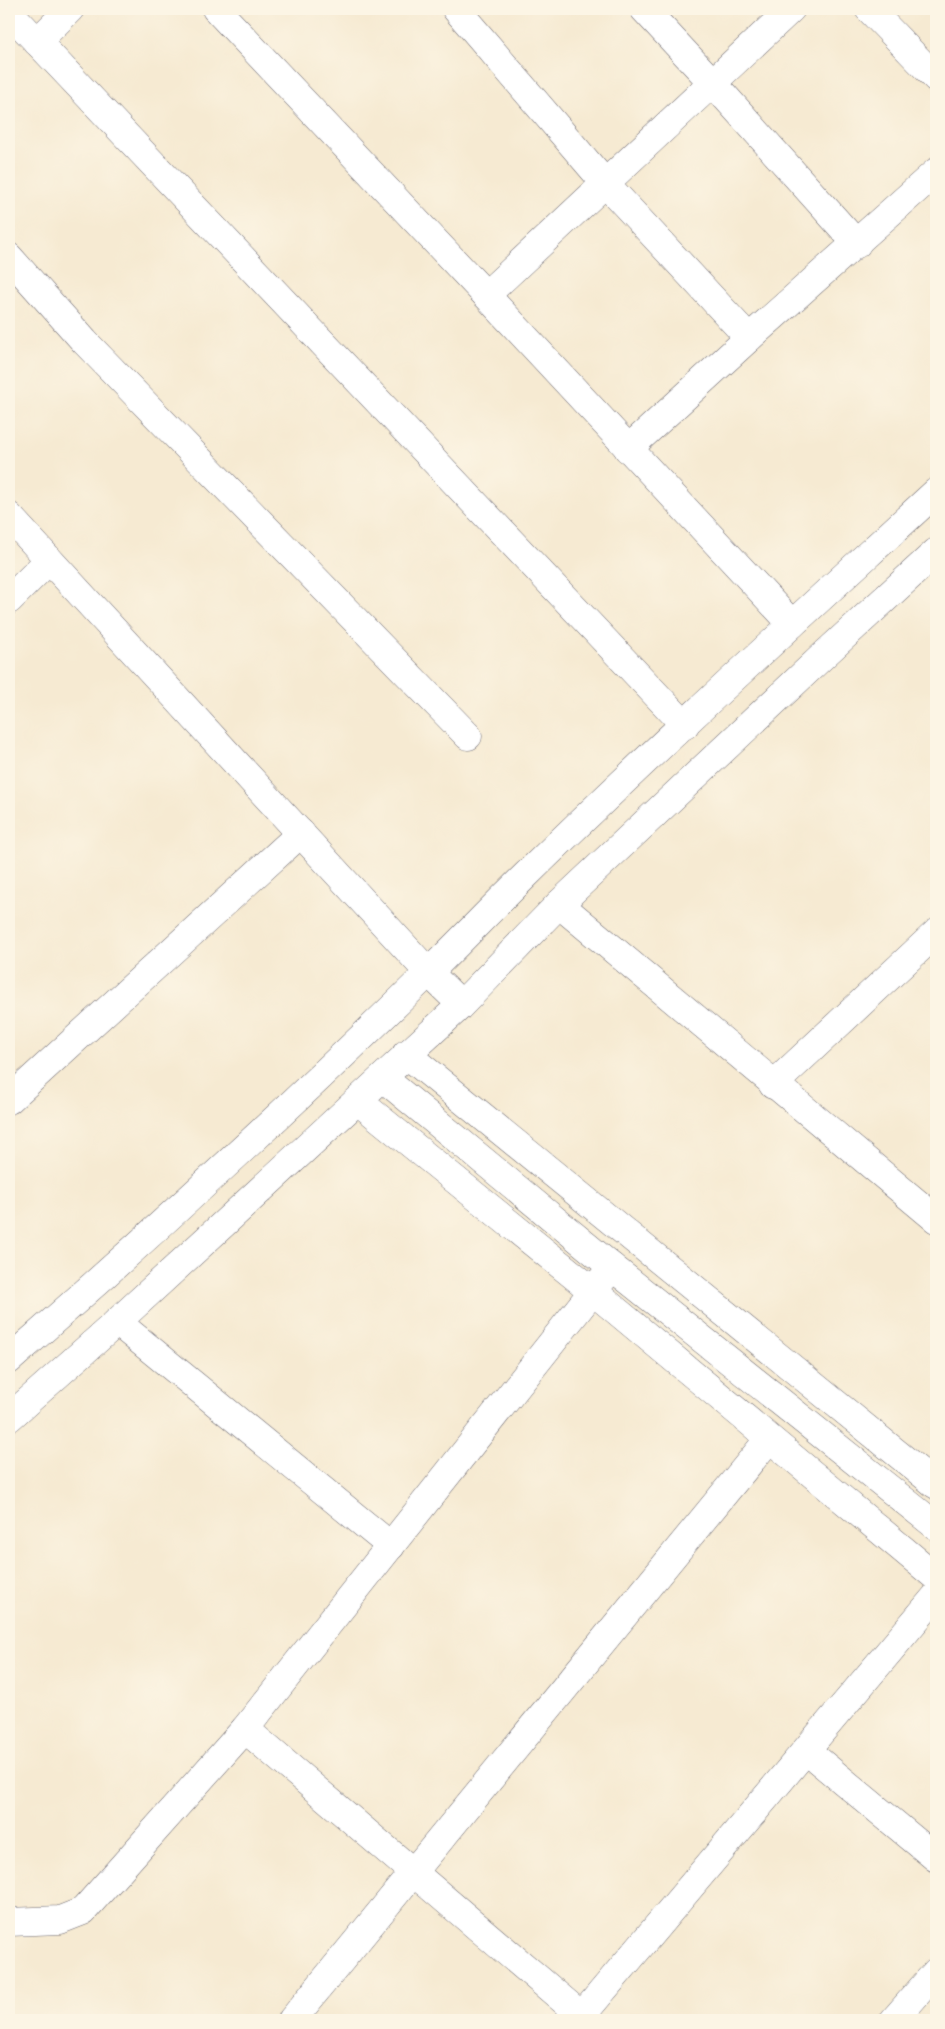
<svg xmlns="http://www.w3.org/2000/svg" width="945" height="2029" font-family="'Gochi Hand',sans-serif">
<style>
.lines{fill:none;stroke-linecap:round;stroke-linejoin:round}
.street-casing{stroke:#6c6870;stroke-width:29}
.secondary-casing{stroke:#6c6870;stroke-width:29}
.street{stroke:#fff;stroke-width:28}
.secondary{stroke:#fff;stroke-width:28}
</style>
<rect width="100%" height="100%" fill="#fcf5e5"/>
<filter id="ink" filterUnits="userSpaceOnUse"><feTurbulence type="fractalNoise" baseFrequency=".02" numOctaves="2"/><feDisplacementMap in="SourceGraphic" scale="10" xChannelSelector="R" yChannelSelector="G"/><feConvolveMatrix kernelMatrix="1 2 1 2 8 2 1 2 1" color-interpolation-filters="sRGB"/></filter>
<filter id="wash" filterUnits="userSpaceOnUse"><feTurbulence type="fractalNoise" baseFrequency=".0096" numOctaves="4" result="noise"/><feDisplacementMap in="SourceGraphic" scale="20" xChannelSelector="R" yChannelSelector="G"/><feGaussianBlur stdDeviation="1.12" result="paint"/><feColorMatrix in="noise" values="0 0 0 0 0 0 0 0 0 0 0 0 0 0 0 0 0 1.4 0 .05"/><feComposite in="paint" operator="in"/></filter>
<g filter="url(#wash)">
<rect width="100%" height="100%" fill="#f6ead2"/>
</g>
<g filter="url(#ink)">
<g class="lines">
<g class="street-casing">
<g id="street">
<path d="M216 9 486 295 792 624"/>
<path d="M456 9 605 183 749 338"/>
<path d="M644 9 712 82 857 244"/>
<path d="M869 9 936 78"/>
<path d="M9 12 685 725"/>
<path d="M37 42 70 9"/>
<path d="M9 257 85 342 468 736"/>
<path d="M486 295 791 9"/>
<path d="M628 449 749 338 936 172"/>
<path d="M9 516 429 973 461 1004"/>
<path d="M9 600 49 560"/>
<path d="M559 904 936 1219"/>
<path d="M406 1054 936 1485"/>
<path d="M773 1085 936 933"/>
<path d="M9 1100 301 833"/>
<path d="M117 1322 391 1546"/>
<path d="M245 1729 582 2016"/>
<path d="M807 1751 936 1858"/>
<path d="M9 1922 60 1920 83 1911 245 1729 612 1267"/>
<path d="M292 2020 769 1439"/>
<path d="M578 2020 936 1596"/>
<path d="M894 2020 936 1972"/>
</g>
</g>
<g class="secondary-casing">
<g id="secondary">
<path d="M383 1078 612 1267 936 1526"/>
<path d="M358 1101 594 1292 936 1577"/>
<path d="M9 1360C151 1235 291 1107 426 975 460 942 492 908 526 875 659 745 798 619 936 492"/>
<path d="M9 1418 117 1322 459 1007 559 904 825 654 936 552"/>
</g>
</g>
<use href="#street" class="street"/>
<use href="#secondary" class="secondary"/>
</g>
</g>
<rect width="945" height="2029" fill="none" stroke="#fcf5e5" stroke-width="30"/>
</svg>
